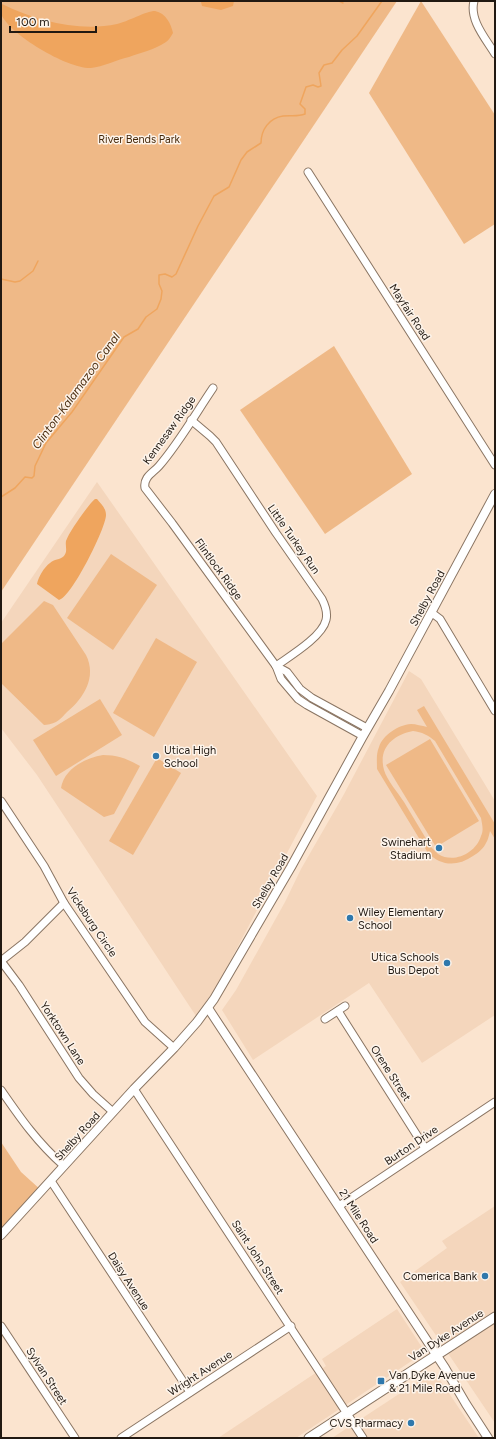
<svg xmlns="http://www.w3.org/2000/svg" width="496" height="1439" font-family="Figtree,sans-serif">
<style>
.built{fill:#f4d6bc}
.green{fill:#efb987;fill-rule:evenodd}
.water{fill:#efa55e}
.lines{fill:none;stroke-linecap:round;stroke-linejoin:round}
.stream{stroke:#efa55e;stroke-width:1.5}
.minor-casing{stroke:#8a7563;stroke-width:9}
.tertiary-casing{stroke:#8a7563;stroke-width:10}
.secondary-casing{stroke:#8a7563;stroke-width:11}
.minor{stroke:#fff;stroke-width:7}
.tertiary{stroke:#fff;stroke-width:8}
.secondary{stroke:#fff;stroke-width:9}
.poi-dot{fill:#2f78ac;stroke:#fdf4eb;stroke-width:1.5}
.labels{text-anchor:middle;stroke-width:3;stroke-linejoin:round;paint-order:stroke}
.park-label{font-size:11px;fill:#46290a;stroke:#fdf4eb}
.street-label{font-size:11px;fill:#211912;stroke:#fdf4eb}
.poi-label{font-size:11px;fill:#211912;stroke:#fdf4eb;text-anchor:end}
.water-label{font-size:12px;font-style:italic;fill:#4d2f11;stroke:#fdf4eb}
</style>
<rect width="100%" height="100%" fill="#fbe4cf"/>
<g class="built">
<path d="M97 482 317 796 217 986 196 1016 37 775 1 728V623Z"/>
<path d="M409 671 421 679 495 801V1015L422 1063 369 983 253 1060 222 1010 236 990 285 902 301 869 343 796Z"/>
<path d="M495 1206V1423L400 1282 447 1248 442 1241Z"/>
<path d="M397 1309 425 1352 296 1438H218L326 1366 322 1359Z"/>
<path d="M434 1371 479 1438H332Z"/>
</g>
<g class="green">
<path d="M1 1H397L1 592Z"/>
<path d="M421 1 495 115V224L464 244 369 93Z"/>
<path d="M334 346 412 474 325 534 240 410Z"/>
<path d="M111 554 157 585 113 650 67 618Z"/>
<path d="M44 601 53 605 86 655C97 677 84 698 67 712 64 715 60 720 56 722 52 724 47 725 44 725L1 683V644Z"/>
<path d="M156 638 197 662 154 737 113 713Z"/>
<path d="M100 699 122 735 56 776 33 740Z"/>
<path d="M424 706 495 824V839L490 831C489 835 488 840 486 843 484 848 478 853 473 856 457 867 441 866 428 853L377 769C377 762 376 754 379 747 383 735 398 725 411 724 416 724 422 726 427 727L417 710ZM413 731C422 732 428 735 435 741L481 818C482 824 484 830 481 836 476 853 454 864 438 854 436 852 433 849 431 847 422 832 413 817 404 802 398 793 387 780 384 770 378 748 393 735 413 731Z"/>
<path d="M430 739 479 821 436 847 386 765Z"/>
<path d="M103 755C117 755 128 759 140 766L114 814 104 817 61 788C64 769 85 758 103 755Z"/>
<path d="M157 758 181 773 133 855 109 841Z"/>
<path d="M1 1142 21 1172 42 1191 1 1235Z"/>
</g>
<g class="water">
<path d="M203 1H234L233 6 221 10 202 6 201 2Z"/>
<path d="M2 4C36 21 80 32 117 24 127 22 146 11 155 11 166 13 171 24 173 33 171 36 169 40 166 42 154 50 142 52 129 57 116 60 103 67 91 68 68 69 10 35 1 14 0 11 1 7 1 5Z"/>
<path d="M95 499H97C101 504 106 508 106 515 106 528 71 598 59 600L37 584C38 578 44 567 50 563 54 559 60 560 64 556 68 551 65 546 66 541 69 532 88 505 95 499Z"/>
</g>
<g class="lines">
<g class="stream">
<path d="M339 1 343 3"/>
<path d="M1 279 15 282 20 281 33 271 38 261"/>
<path d="M1 497 15 488 25 477 32 478 34 476 35 466 46 443 72 412 124 337 138 329 146 317 157 309 161 299 162 291 159 284V275L165 274 172 277 176 274 198 226 214 196 229 187 241 160 247 152 261 143C261 130 269 118 283 116 291 115 297 117 305 114V109L300 104 306 87 313 85 318 87 321 86 319 73 324 65 332 63 342 50 357 36 382 1"/>
</g>
<g class="minor-casing">
<g id="minor">
<path d="M474 1C469 20 486 39 495 54"/>
<path d="M308 172 495 465"/>
<path d="M213 388C196 413 179 443 159 466 153 473 143 477 145 488L172 523 276 666 281 679 298 699 307 705 363 736"/>
<path d="M191 420 210 436 216 442 276 533 322 599C325 605 328 612 326 620 322 637 290 656 276 666"/>
<path d="M432 613 440 619 495 711"/>
<path d="M276 666 287 672 300 689 312 698 367 728"/>
<path d="M1 801 44 866 64 903 145 1022 174 1048"/>
<path d="M1 961 19 985 79 1078 93 1094 113 1112"/>
<path d="M1 961 25 942 64 903"/>
<path d="M338 1011 425 1148"/>
<path d="M325 1019 345 1006"/>
<path d="M134 1089 363 1438"/>
<path d="M1 1090C21 1119 37 1142 64 1166"/>
<path d="M51 1181 190 1392"/>
<path d="M339 1206 495 1102"/>
<path d="M1 1326 75 1438"/>
<path d="M121 1438 291 1326"/>
</g>
</g>
<g class="tertiary-casing">
<g id="tertiary">
<path d="M208 1008 445 1368 466 1404 488 1438"/>
<path d="M1 1235 134 1089 174 1048 197 1022 214 999 291 867 363 736 389 691 495 494"/>
</g>
</g>
<g class="secondary-casing">
<path id="secondary" d="M309 1438 495 1317"/>
</g>
<use href="#minor" class="minor"/>
<use href="#tertiary" class="tertiary"/>
<use href="#secondary" class="secondary"/>
</g>
<g class="poi-dot">
<circle cx="156" cy="756" r="4"/>
<circle cx="439" cy="848" r="4"/>
<circle cx="350" cy="918" r="4"/>
<circle cx="447" cy="963" r="4"/>
<circle cx="485" cy="1276" r="4"/>
<rect x="377" y="1377" width="8" height="8" rx="2"/>
<circle cx="411" cy="1423" r="4"/>
</g>
<g class="labels">
<g class="park-label">
<text x="139" y="143">River Bends Park</text>
</g>
<g class="street-label">
<text transform="translate(410 312) rotate(57)" y="4">Mayfair Road</text>
<text transform="translate(169 430) rotate(-54)" y="4">Kennesaw Ridge</text>
<text transform="translate(294 539) rotate(55)" y="4">Little Turkey Run</text>
<text transform="translate(219 569) rotate(54)" y="4">Flintlock Ridge</text>
<text transform="translate(427 598) rotate(-62)" y="4">Shelby Road</text>
<text transform="translate(270 881) rotate(-60)" y="4">Shelby Road</text>
<text transform="translate(92 922) rotate(56)" y="4">Vicksburg Circle</text>
<text transform="translate(63 1033) rotate(57)" y="4">Yorktown Lane</text>
<text transform="translate(391 1073) rotate(57)" y="4">Orene Street</text>
<text transform="translate(77 1136) rotate(-48)" y="4">Shelby Road</text>
<text transform="translate(411 1145) rotate(-34)" y="4">Burton Drive</text>
<text transform="translate(359 1216) rotate(57)" y="4">21 Mile Road</text>
<text transform="translate(258 1257) rotate(57)" y="4">Saint John Street</text>
<text transform="translate(129 1281) rotate(57)" y="4">Daisy Avenue</text>
<text transform="translate(446 1335) rotate(-33)" y="4">Van Dyke Avenue</text>
<text transform="translate(200 1373) rotate(-33)" y="4">Wright Avenue</text>
<text transform="translate(47 1376) rotate(57)" y="4">Sylvan Street</text>
</g>
<g class="poi-label">
<text x="164" y="754" text-anchor="start">Utica High<tspan x="164" dy="13">School</tspan></text>
<text x="431" y="846">Swinehart<tspan x="431" dy="13">Stadium</tspan></text>
<text x="358" y="916" text-anchor="start">Wiley Elementary<tspan x="358" dy="13">School</tspan></text>
<text x="439" y="961">Utica Schools<tspan x="439" dy="13">Bus Depot</tspan></text>
<text x="477" y="1280">Comerica Bank</text>
<text x="389" y="1379" text-anchor="start">Van Dyke Avenue<tspan x="389" dy="13">&amp; 21 Mile Road</tspan></text>
<text x="403" y="1427">CVS Pharmacy</text>
</g>
<g class="water-label">
<text transform="translate(76 391) rotate(-54)" y="4">Clinton-Kalamazoo Canal</text>
</g>
</g>
<rect width="496" height="1439" fill="none" stroke="#211912" stroke-width="4"/>
<path d="M10 26v6h86v-6" fill="none" stroke="#211912" stroke-width="2"/>
<text x="16" y="26" font-size="12" fill="#211912" stroke="#fdf4eb" stroke-width="3" paint-order="stroke">100 m</text>
</svg>
